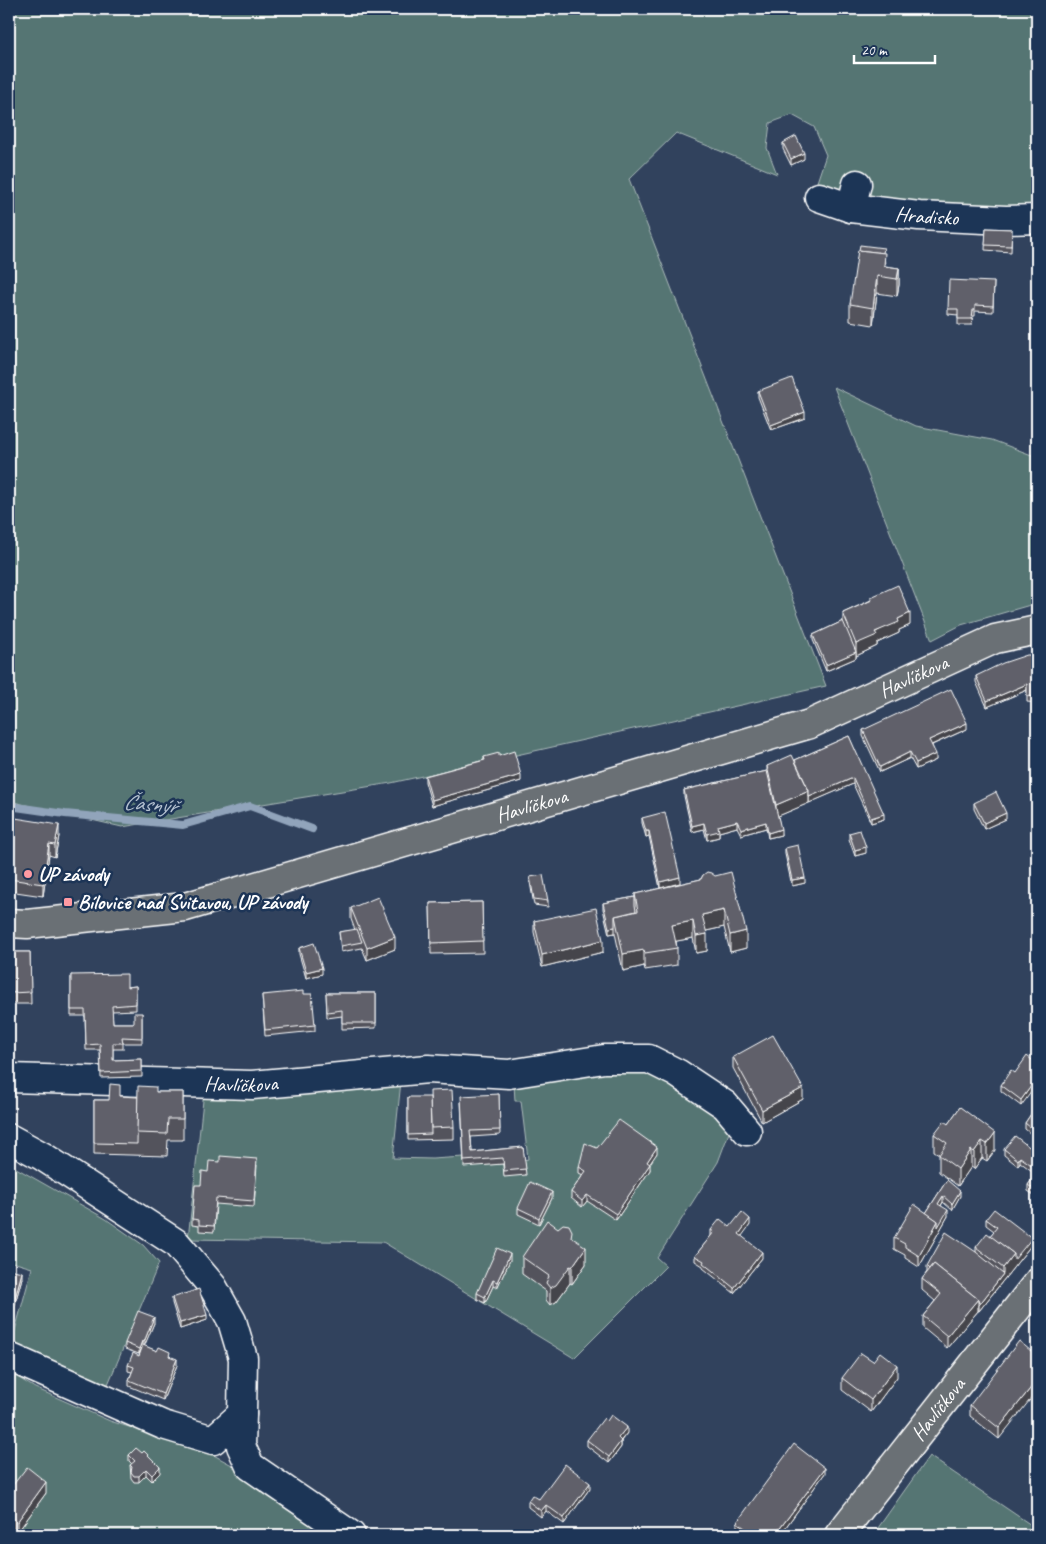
<svg xmlns="http://www.w3.org/2000/svg" width="1046" height="1544" font-family="Caveat,sans-serif">
<style>
.green{fill:#557473;stroke:#aabab9}
.lines{fill:none;stroke-linecap:round;stroke-linejoin:round}
.stream{stroke:#91a4bb;stroke-width:8}
.minor-casing{stroke:#fff;stroke-width:31}
.major-casing{stroke:#fff;stroke-width:31}
.minor{stroke:#1d3557;stroke-width:28}
.major{stroke:#6a7074;stroke-width:28}
.wall{fill:#53535c;stroke:#fff}
.shaded-wall{fill:#44444b;stroke:#fff}
.building{fill:#61616b;stroke:#fff}
.poi-dot{fill:#ff9aa2;stroke:#1d3557;stroke-width:2}
.labels{text-anchor:middle;stroke-width:5;stroke-linejoin:round;paint-order:stroke}
.street-label{font-size:21px;fill:#fff;stroke:#1d3557}
.poi-label{font-size:21px;font-weight:bold;fill:#fff;stroke:#1d3557;text-anchor:start}
.water-label{font-size:22px;font-style:italic;fill:#b5c2d1;stroke:#1d3557}
</style>
<rect width="100%" height="100%" fill="#31425d"/>
<filter id="ink" filterUnits="userSpaceOnUse"><feTurbulence type="fractalNoise" baseFrequency=".02" numOctaves="2"/><feDisplacementMap in="SourceGraphic" scale="10" xChannelSelector="R" yChannelSelector="G"/><feConvolveMatrix kernelMatrix="1 2 1 2 8 2 1 2 1" color-interpolation-filters="sRGB"/></filter>
<g filter="url(#ink)">
<g class="green">
<path d="M9 9H1037V211L840 198 809 186 817 182 826 155 814 127 792 115 770 123 767 148 777 174 676 133 629 179 826 686 391 783 122 827 9 801Z"/>
<path d="M834 387 916 426 992 440 1037 457V603L961 625 932 640Z"/>
<path d="M653 1064 733 1122 718 1162 657 1258 666 1266 574 1358 383 1242 188 1239 204 1091 401 1081 393 1158 432 1159 464 1157 465 1166 503 1164 504 1176 524 1160 528 1159 521 1101H515L514 1084Z"/>
<path d="M9 1164 106 1219 143 1245 159 1263 106 1389 10 1349 32 1268 9 1261Z"/>
<path d="M9 1372 35 1388 110 1421 208 1452 298 1501 342 1535H9Z"/>
<path d="M929 1456 1037 1529V1535H873Z"/>
</g>
<g class="lines">
<path class="stream" d="M9 806 65 814 183 825 250 806 312 829"/>
<g class="minor-casing">
<g id="minor">
<path id="s1" d="M819 197 851 208 919 216 1006 220 1037 219"/>
<path d="M851 208 857 184"/>
<path id="s2" d="M9 1078 252 1085 428 1069 509 1074 604 1059H649L677 1073 725 1105 747 1131"/>
<path d="M9 1138 42 1156 176 1243 213 1287 232 1321 243 1358 242 1414 213 1440 163 1425 9 1357"/>
<path d="M242 1414 241 1446 250 1466 351 1535"/>
</g>
</g>
<g class="major-casing">
<g id="major">
<path id="s3" d="M9 923 27 924 185 907 810 724 995 639 1037 630"/>
<path id="s4" d="M839 1535 1037 1283"/>
</g>
</g>
<use href="#minor" class="minor"/>
<use href="#major" class="major"/>
</g>
<g class="wall">
<path d="M783 143 804 159 791 165 783 149Z"/>
<path d="M986 228 1012 229 1011 252 985 250Z"/>
<path d="M884 253 885 266 899 268V285L897 296 877 293 873 325 850 321V304Z"/>
<path d="M994 282 993 312 975 311V316H973L972 325H958V315L948 314V309Z"/>
<path d="M758 391 805 418 771 430 758 397Z"/>
<path d="M871 597 910 625 899 630V633L877 643V646L856 656V658L826 671 813 640V635L843 621V613L871 600Z"/>
<path d="M1037 655V703L1027 702V690L987 707 976 682V676Z"/>
<path d="M967 729 932 745 936 760 916 769 910 758 880 772 863 736V730Z"/>
<path d="M849 736 884 819 871 823 853 784 778 816 781 835 768 838 766 828 741 835 737 827 719 832V837L707 840 704 829 692 832 684 796V790L767 771V766L795 760Z"/>
<path d="M484 757 521 781 432 806 425 782V776L484 760Z"/>
<path d="M974 803 1006 819 984 829 974 809Z"/>
<path d="M9 817 59 836 55 857 49 855 43 896 9 891Z"/>
<path d="M642 818 680 883 660 888 649 836 646 837 642 823Z"/>
<path d="M849 833 866 853 855 856 849 839Z"/>
<path d="M785 848 805 883 792 886 785 854Z"/>
<path d="M703 875 746 948 730 952 724 927 706 931 707 951 696 953 693 938 676 941 677 948V965L645 970 644 966 623 971 615 933 609 934 603 909V903L635 897V894L701 879Z"/>
<path d="M530 877 548 901V907L534 905 530 882Z"/>
<path d="M482 902 483 953 431 954 430 903Z"/>
<path d="M351 908 395 949 367 960 362 948 341 952 339 932 355 930 351 919Z"/>
<path d="M534 921 603 952 542 967 534 932Z"/>
<path d="M299 948 322 974 306 978 299 954Z"/>
<path d="M9 952H30L31 1004H11V1025L9 1026Z"/>
<path d="M71 975 127 987 136 986V1010L112 1011 113 1023H134L142 1013V1043H123V1049H113V1060L142 1059V1077L101 1078 100 1050H86L85 1016H71Z"/>
<path d="M326 993H376V1028L342 1029V1016L327 1018Z"/>
<path d="M303 994 315 1025V1031L265 1036 262 995Z"/>
<path d="M733 1057 803 1099 762 1122 733 1068Z"/>
<path d="M1037 1064 1021 1106 1001 1091V1085L1015 1073Z"/>
<path d="M156 1092H183V1140H168L167 1156 94 1154V1100H109L120 1096 138 1097Z"/>
<path d="M499 1094 500 1135 471 1137 472 1152 523 1147 526 1175 504 1177 503 1164 464 1167 461 1102Z"/>
<path d="M408 1097 454 1127V1139L408 1140Z"/>
<path d="M1037 1100V1139L1025 1129V1123L1033 1111V1106Z"/>
<path d="M960 1107 995 1150 987 1161 982 1158 974 1169 971 1167 958 1186 939 1172V1154L934 1151V1134L948 1124Z"/>
<path d="M597 1148 657 1153 649 1164 650 1170 616 1220 587 1201 582 1207 571 1198V1192L583 1175 579 1173V1167Z"/>
<path d="M1004 1149 1037 1153V1197L1028 1191V1185L1036 1174 1020 1162 1018 1166 1004 1155Z"/>
<path d="M257 1165 254 1207 216 1204 214 1232 199 1231V1226L192 1225V1219L201 1185 208 1172Z"/>
<path d="M947 1180 960 1196 952 1210 943 1202 941 1206 948 1216 919 1267 905 1258V1255L894 1249V1238L926 1213Z"/>
<path d="M552 1198 539 1224 518 1214V1208Z"/>
<path d="M986 1219 1032 1244 979 1311H978L947 1348 923 1328V1316L935 1301 922 1290V1279L927 1272V1266L976 1252V1247L990 1236 994 1231 986 1225Z"/>
<path d="M750 1225 741 1236 762 1258 734 1293 703 1268V1266L695 1261V1256L711 1236V1230L730 1227Z"/>
<path d="M572 1237 586 1264 572 1284 570 1283 556 1302 550 1305 546 1300V1291L522 1274V1257Z"/>
<path d="M510 1260 497 1288 493 1286 485 1303 477 1299V1293Z"/>
<path d="M9 1269 22 1278 13 1311 9 1310Z"/>
<path d="M172 1298 207 1320 180 1329 172 1303Z"/>
<path d="M154 1323 144 1346 170 1356 177 1365 163 1400 129 1386V1380L132 1372 128 1371V1365L139 1356 143 1347H142L139 1354 125 1349V1343Z"/>
<path d="M1037 1356 999 1439 970 1416V1405Z"/>
<path d="M873 1361 897 1377 871 1412 842 1390V1378Z"/>
<path d="M607 1421 627 1433 621 1441V1447L609 1463 587 1446V1440Z"/>
<path d="M129 1455 160 1473 152 1481 146 1475 139 1482H134L131 1478 130 1465 132 1464 129 1461Z"/>
<path d="M825 1473 780 1535H746L737 1528V1522Z"/>
<path d="M590 1488 564 1524 546 1511 541 1517 528 1507V1501Z"/>
<path d="M9 1490 46 1493 17 1533 9 1527Z"/>
</g>
<g class="shaded-wall">
<path d="M804 153V159L791 165V159Z"/>
<path d="M899 268V285L897 296V279Z"/>
<path d="M877 276V293L873 325V308Z"/>
<path d="M805 412V418L771 430V425Z"/>
<path d="M910 613V625L899 630V633L877 643V646L856 656V644L898 619Z"/>
<path d="M856 652V658L826 671V665Z"/>
<path d="M1027 684V690L987 707V701Z"/>
<path d="M967 723V729L929 746V740Z"/>
<path d="M910 752V758L880 772V767Z"/>
<path d="M936 754V760L916 769V763Z"/>
<path d="M521 775V781L432 806V800Z"/>
<path d="M853 778V784L809 803V797Z"/>
<path d="M809 791V803L776 817V805Z"/>
<path d="M1006 813V819L984 829V823Z"/>
<path d="M884 814V819L871 823V818Z"/>
<path d="M737 821V827L719 832V837L707 840V834L718 826Z"/>
<path d="M766 822V828L741 835V829Z"/>
<path d="M704 823V829L692 832V826Z"/>
<path d="M59 825V836L55 857V845Z"/>
<path d="M781 829V835L768 838V833Z"/>
<path d="M646 831H649V836L646 837Z"/>
<path d="M49 844V855L43 896V884Z"/>
<path d="M866 847V853L855 856V850Z"/>
<path d="M680 877V883L660 888V882Z"/>
<path d="M805 878V883L792 886V880Z"/>
<path d="M724 910V927L702 932V915Z"/>
<path d="M693 921V938L672 942V925Z"/>
<path d="M615 927V933L609 934V928Z"/>
<path d="M746 931V948L730 952V935Z"/>
<path d="M707 934V951L696 953V936Z"/>
<path d="M395 937V949L367 960V948Z"/>
<path d="M603 940V952L542 967V955Z"/>
<path d="M644 950V966L623 971V954Z"/>
<path d="M322 968V974L306 978V972Z"/>
<path d="M1037 1078V1084L1021 1106V1100Z"/>
<path d="M803 1088V1099L762 1122V1110Z"/>
<path d="M995 1133V1150L987 1161V1144Z"/>
<path d="M982 1141V1158L974 1169V1152Z"/>
<path d="M657 1147V1153L647 1168V1162Z"/>
<path d="M971 1150V1167L958 1186V1169Z"/>
<path d="M1020 1157V1162L1018 1166V1160Z"/>
<path d="M650 1164V1170L616 1220V1214Z"/>
<path d="M960 1191V1196L952 1210V1204Z"/>
<path d="M552 1192V1198L539 1224V1218Z"/>
<path d="M587 1195V1201L582 1207V1201Z"/>
<path d="M943 1196V1202L938 1210V1204Z"/>
<path d="M948 1210V1216L919 1267V1256L938 1221Z"/>
<path d="M750 1219V1225L739 1240V1234Z"/>
<path d="M1032 1238V1244L979 1311V1305L1003 1274V1268L1014 1254Z"/>
<path d="M586 1247V1264L572 1284V1267Z"/>
<path d="M762 1252V1258L734 1293V1288Z"/>
<path d="M510 1254V1260L497 1288V1282Z"/>
<path d="M570 1266V1283L556 1302 550 1305V1288Z"/>
<path d="M22 1272V1278L13 1311V1305Z"/>
<path d="M493 1280V1286L485 1303V1297Z"/>
<path d="M978 1299V1311L947 1348V1336Z"/>
<path d="M207 1315V1320L180 1329V1323Z"/>
<path d="M154 1317V1323L144 1347V1342Z"/>
<path d="M142 1341V1347L139 1354V1349Z"/>
<path d="M177 1359V1365L163 1400V1394Z"/>
<path d="M897 1365V1377L871 1412V1400Z"/>
<path d="M1037 1380V1391L999 1439V1428Z"/>
<path d="M627 1427V1433L618 1444V1438Z"/>
<path d="M621 1441V1447L609 1463V1457Z"/>
<path d="M160 1467V1473L152 1481V1475Z"/>
<path d="M825 1468V1473L780 1535H775Z"/>
<path d="M146 1469V1475L139 1482V1476Z"/>
<path d="M46 1482V1493L17 1533V1522Z"/>
<path d="M590 1483V1488L564 1524V1518Z"/>
<path d="M546 1505V1511L541 1517V1511Z"/>
</g>
<g class="building">
<path d="M796 136 804 153 791 159 783 143Z"/>
<path d="M986 228 1012 229 1011 246 985 245Z"/>
<path d="M860 245 884 248 883 253 859 250Z"/>
<path d="M858 250 885 253 884 266 899 268 897 279 877 276 873 308 850 304Z"/>
<path d="M949 280 994 282 993 306 975 305V310H973L972 319H958V309H948Z"/>
<path d="M792 378 805 412 771 425 758 391Z"/>
<path d="M898 585 910 613 898 619 899 622 875 632 877 635 856 644 843 613 872 600 871 597Z"/>
<path d="M843 621 856 652 826 665 813 635Z"/>
<path d="M1027 655H1037V697L1027 696V684L987 701 976 676 1003 663Z"/>
<path d="M951 689 967 723 929 740 936 754 916 763 910 752 880 767 863 730Z"/>
<path d="M849 736 884 814 871 818 853 778 809 797V791L795 760Z"/>
<path d="M514 751 521 775 432 800 425 776 485 760 484 757 499 753V756Z"/>
<path d="M792 755 809 791 776 805 767 766Z"/>
<path d="M767 771 781 829 768 833 766 822 741 829 737 821 718 826 719 831 707 834 704 823 692 826 684 790Z"/>
<path d="M996 792 1006 813 984 823 974 803Z"/>
<path d="M665 812 680 877 660 882 649 831H646L642 818Z"/>
<path d="M9 817 59 825 55 845 49 844 43 884 9 879Z"/>
<path d="M860 830 866 847 855 850 849 833Z"/>
<path d="M798 845 805 878 792 880 785 848Z"/>
<path d="M707 872 711 873 715 876 731 872 746 931 730 935 724 910 702 915 707 934 696 936 693 921 672 925 677 948 645 953 644 950 623 954 615 916 638 911 635 894 701 879 703 875Z"/>
<path d="M543 875 548 901 534 899 530 877Z"/>
<path d="M378 897 395 937 367 948 351 908Z"/>
<path d="M635 897V905L636 911 615 916V927L609 928 603 903Z"/>
<path d="M482 902 483 941 431 943 430 903Z"/>
<path d="M596 908 603 940 542 955 534 921Z"/>
<path d="M357 929 362 942 341 946 339 932Z"/>
<path d="M314 943 322 968 306 972 299 948Z"/>
<path d="M9 952H30L31 992 10 993 11 1014H9Z"/>
<path d="M127 974V987L136 986V1004L112 1006 113 1023H134V1013H142V1038L122 1037 123 1043H113V1060L142 1059V1071L101 1073 100 1044 86 1045 85 1010H71V975Z"/>
<path d="M303 991V994H312L315 1025 265 1030 262 995Z"/>
<path d="M326 993H376V1023H342V1010L327 1012Z"/>
<path d="M773 1035 803 1088 762 1110 733 1057Z"/>
<path d="M1027 1056 1037 1064V1078L1021 1100 1001 1085 1011 1070 1015 1073Z"/>
<path d="M110 1084 120 1085V1096L138 1097 137 1144 94 1143V1100H109Z"/>
<path d="M138 1086 156 1087V1092H183V1119H168L167 1134 137 1133Z"/>
<path d="M452 1090 454 1127 431 1128 430 1091Z"/>
<path d="M499 1094 500 1130 470 1131 472 1152 523 1147 526 1169 504 1171 503 1158 464 1161 461 1096Z"/>
<path d="M408 1097H430L431 1134 408 1135Z"/>
<path d="M1037 1100V1109L1033 1106Z"/>
<path d="M960 1107 995 1133 987 1144 982 1141 974 1152 971 1150 958 1169 939 1155 947 1143 934 1134 944 1121 948 1124Z"/>
<path d="M1033 1111 1037 1114V1133L1025 1123Z"/>
<path d="M619 1120 657 1147 647 1162 650 1164 616 1214 587 1195 582 1201 571 1192 586 1171 579 1167 585 1143 597 1148Z"/>
<path d="M1015 1136 1037 1153V1169L1020 1157 1018 1160 1004 1149Z"/>
<path d="M220 1156 257 1159 254 1201 216 1198 214 1226 199 1225V1220L192 1219 195 1185H201L202 1171 208 1172 209 1161 220 1162Z"/>
<path d="M1037 1173V1192L1028 1185Z"/>
<path d="M947 1180 960 1191 952 1204 943 1196 938 1204 948 1210 938 1227V1221L926 1213Z"/>
<path d="M530 1182 552 1192 539 1218 518 1208Z"/>
<path d="M914 1204 938 1221 919 1256 905 1247V1244L894 1238Z"/>
<path d="M994 1209 1032 1238 1014 1260V1254L990 1236 997 1227 986 1219Z"/>
<path d="M742 1212 750 1219 739 1234 762 1252 734 1288 703 1263 704 1261 695 1256 714 1232 711 1230 720 1219 730 1227Z"/>
<path d="M547 1220 558 1228 563 1224 569 1225 572 1231 571 1237 586 1247 572 1267 570 1266 556 1285 550 1288 546 1283 549 1276 522 1257Z"/>
<path d="M946 1232 976 1252 1003 1274 979 1305 978 1299 934 1264 930 1269 927 1266Z"/>
<path d="M987 1233 1014 1254 1003 1268 976 1247Z"/>
<path d="M497 1248 510 1254 497 1282 493 1280 485 1297 477 1293Z"/>
<path d="M934 1264 978 1299 947 1336 923 1316 941 1294 922 1279Z"/>
<path d="M9 1269 22 1272 13 1305 9 1304Z"/>
<path d="M199 1289 207 1315 180 1323 172 1298Z"/>
<path d="M138 1311 154 1317 144 1342 142 1341 139 1349 125 1343Z"/>
<path d="M1019 1341 1037 1356V1380L999 1428 970 1405Z"/>
<path d="M143 1345 157 1351 159 1347 170 1352 169 1356 177 1359 163 1394 129 1380 134 1367 128 1365 133 1353 139 1356Z"/>
<path d="M880 1352 897 1365 871 1400 842 1378 861 1353 873 1361Z"/>
<path d="M611 1415 627 1427 618 1438 621 1441 609 1457 587 1440 604 1418 607 1421Z"/>
<path d="M794 1444 825 1468 775 1535H754L737 1522Z"/>
<path d="M136 1448 142 1453 144 1451 160 1467 152 1475 146 1469 139 1476H134L131 1472 132 1467 130 1465 135 1461 129 1455Z"/>
<path d="M565 1464 590 1483 564 1518 546 1505 541 1511 528 1501 532 1495 539 1499Z"/>
<path d="M27 1467 46 1482 17 1522 9 1516V1490Z"/>
</g>
</g>
<g class="poi-dot">
<circle cx="28" cy="874" r="5"/>
<rect x="63" y="897" width="10" height="10" rx="2.5"/>
</g>
<g class="labels">
<g class="street-label">
<text dy="7" stroke="none"><textPath href="#s1" startOffset="110">Hradisko</textPath></text>
<text dy="7" stroke="none"><textPath href="#s3" startOffset="942">Havlíčkova</textPath></text>
<text dy="7" stroke="none"><textPath href="#s3" startOffset="538">Havlíčkova</textPath></text>
<text dy="7" stroke="none"><textPath href="#s2" startOffset="232">Havlíčkova</textPath></text>
<text dy="7" stroke="none"><textPath href="#s4" startOffset="160">Havlíčkova</textPath></text>
</g>
<g class="poi-label">
<text x="38" y="881">UP závody</text>
<text x="78" y="909">Bílovice nad Svitavou, UP závody</text>
</g>
<g class="water-label">
<text transform="translate(150 803) rotate(5)" y="8">Časnýř</text>
</g>
</g>
<rect width="1046" height="1544" fill="none" stroke="#1d3557" stroke-width="30"/>
<rect x="15" y="15" width="1016" height="1514" fill="none" stroke="#fff" stroke-width="2" filter="url(#ink)"/>
<path d="M854 55v8h81v-8" fill="none" stroke="#ffffff" stroke-width="2.5"/>
<text x="861" y="55" font-size="15" fill="#ffffff" stroke="#1d3557" stroke-width="4" paint-order="stroke">20 m</text>
</svg>
